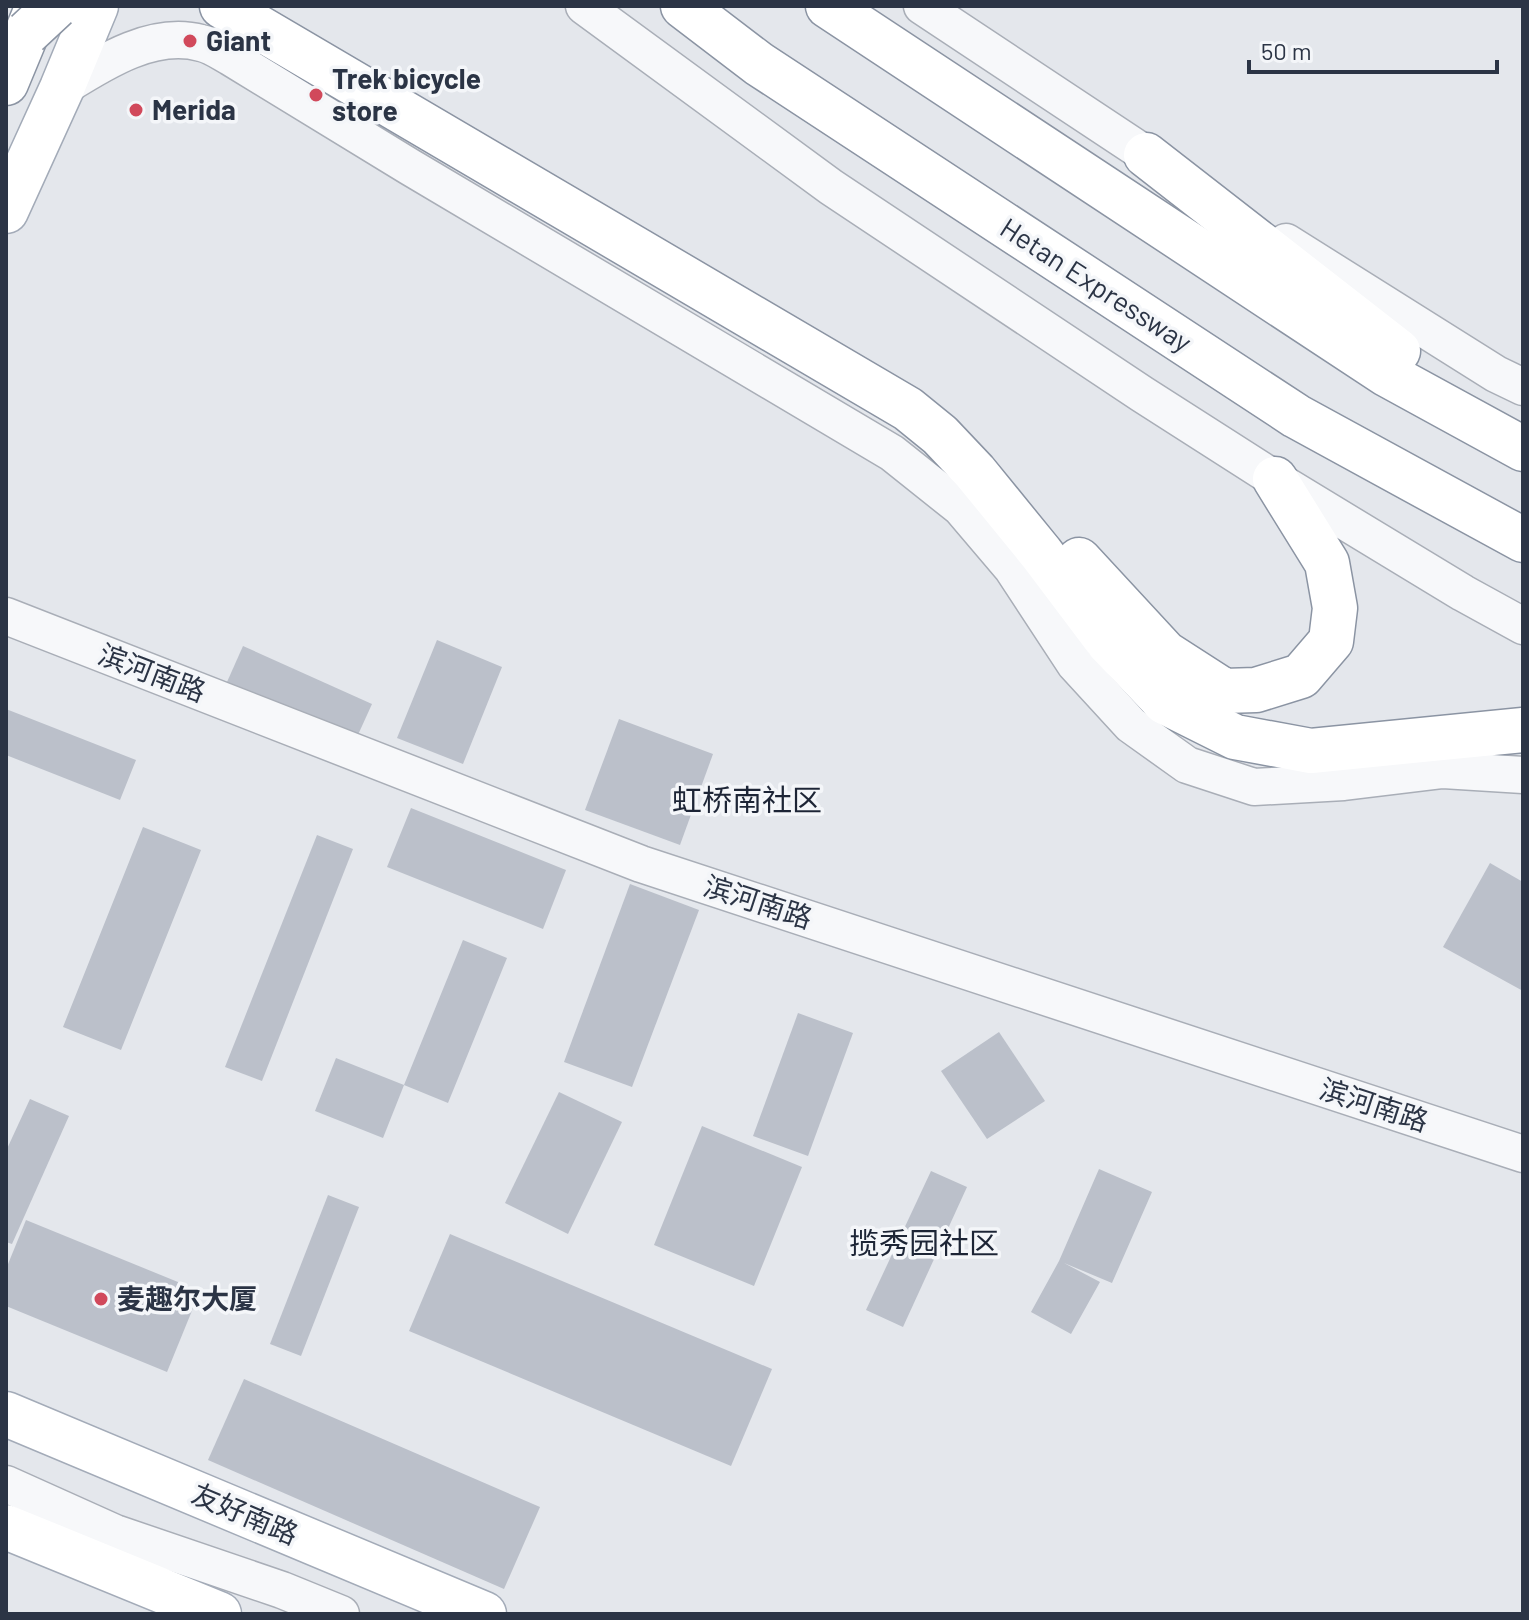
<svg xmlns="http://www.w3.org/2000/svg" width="1529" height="1620" font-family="Barlow,'Noto Sans SC',sans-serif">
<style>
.building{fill:#bbc0ca}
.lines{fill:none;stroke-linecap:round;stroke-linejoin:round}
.minor-casing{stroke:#a9aeb7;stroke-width:39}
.major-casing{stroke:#a3abb8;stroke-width:47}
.highway-casing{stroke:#8b94a3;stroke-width:47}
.minor{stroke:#f7f8fa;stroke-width:36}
.major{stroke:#fff;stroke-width:44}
.highway{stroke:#fff;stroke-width:44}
.highway-bridge-casing{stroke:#8b94a3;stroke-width:47;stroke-linecap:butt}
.highway-bridge{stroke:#fff;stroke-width:44}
.poi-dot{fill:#d1495b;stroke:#f4f6f9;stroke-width:3}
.labels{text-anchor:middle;stroke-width:7;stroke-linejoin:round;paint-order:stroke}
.poi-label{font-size:28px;font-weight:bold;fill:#2b3445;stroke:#f4f6f9;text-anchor:start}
.street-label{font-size:28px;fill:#2b3445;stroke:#f4f6f9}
.neighbourhood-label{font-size:30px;fill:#1d2536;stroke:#f4f6f9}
</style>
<rect width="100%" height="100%" fill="#e4e7ec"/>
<g class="building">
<path d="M437 640 502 667 463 764 397 738Z"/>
<path d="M243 646 372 704 352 748 223 691Z"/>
<path d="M6 709 136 760 120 800 6 755Z"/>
<path d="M619 719 713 754 680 845 585 810Z"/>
<path d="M411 808 566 870 543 929 387 867Z"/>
<path d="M143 827 201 850 121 1050 63 1027Z"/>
<path d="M317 835 353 849 262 1081 225 1067Z"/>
<path d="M1490 863 1523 882V991L1443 947Z"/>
<path d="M630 884 699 910 632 1087 564 1062Z"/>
<path d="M463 940 507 958 448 1103 404 1085Z"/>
<path d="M798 1013 853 1033 808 1156 753 1136Z"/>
<path d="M999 1032 1045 1101 987 1139 941 1071Z"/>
<path d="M336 1058 404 1085 383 1138 315 1111Z"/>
<path d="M559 1092 622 1122 568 1234 505 1203Z"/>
<path d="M30 1099 69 1116 12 1244 6 1242V1151Z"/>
<path d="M702 1126 802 1167 754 1286 654 1245Z"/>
<path d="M1099 1169 1152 1192 1112 1283 1064 1263 1100 1282 1071 1334 1031 1312 1059 1261Z"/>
<path d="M931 1171 967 1187 903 1327 866 1310Z"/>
<path d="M328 1195 359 1207 301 1356 270 1344Z"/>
<path d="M26 1220 200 1291 167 1372 6 1306V1269Z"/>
<path d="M450 1234 772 1369 731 1466 409 1331Z"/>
<path d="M244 1379 540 1507 504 1589 208 1460Z"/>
</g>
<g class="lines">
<g class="minor-casing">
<g id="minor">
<path d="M584 6 831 187 1142 394 1275 479 1463 593 1523 626"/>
<path d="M922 6 1168 169"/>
<path d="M62 88C102 63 152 30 201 43 211 45 221 52 230 57L410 167 892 453 961 508 1012 568 1075 664 1131 725 1187 765 1254 787 1344 782 1443 770 1523 775"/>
<path d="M1286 242 1496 374 1523 387"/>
<path d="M6 616 641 864 1523 1154"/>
<path d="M6 1484 115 1533 282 1590 341 1614"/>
</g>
</g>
<g class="major-casing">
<g id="major">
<path d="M6 211 62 88 96 6"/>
<path d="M6 1414 484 1614"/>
<path d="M6 1527 219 1614"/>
</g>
</g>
<g class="highway-casing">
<g id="highway">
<path d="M222 6 908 409 940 435 975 472 1041 553 1108 642 1165 702 1235 737 1311 751 1523 730"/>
<path d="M683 6 759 64 1296 416 1523 540"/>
<path d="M828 6 1386 374 1523 449"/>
<path d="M6 83 38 6"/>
<path d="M1146 155 1398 351"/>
<path d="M1079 560 1165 653 1224 691 1256 690 1301 676 1331 641 1335 608 1327 563 1275 479"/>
</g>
</g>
<use href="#minor" class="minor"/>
<use href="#major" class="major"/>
<use href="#highway" class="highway"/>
<g class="highway-bridge-casing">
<path id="highway-bridge" d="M27 33 56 6"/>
</g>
<use href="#highway-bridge" class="highway-bridge"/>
</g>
<g class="poi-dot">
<circle cx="190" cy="41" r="8"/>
<circle cx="316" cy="95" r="8"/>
<circle cx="136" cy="110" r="8"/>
<circle cx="101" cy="1299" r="8"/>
</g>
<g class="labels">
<g class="poi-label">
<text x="206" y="51">Giant</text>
<text x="332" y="89">Trek bicycle<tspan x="332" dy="32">store</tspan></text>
<text x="152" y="120">Merida</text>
<text x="117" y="1309">麦趣尔大厦</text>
</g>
<g class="street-label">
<text transform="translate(1096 285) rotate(33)" y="10">Hetan Expressway</text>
<text transform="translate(152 673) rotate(21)" y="10">滨河南路</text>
<text transform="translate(758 902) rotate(18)" y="10">滨河南路</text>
<text transform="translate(1374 1105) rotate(18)" y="10">滨河南路</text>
<text transform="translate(245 1514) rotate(23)" y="10">友好南路</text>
</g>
<g class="neighbourhood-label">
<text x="747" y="811">虹桥南社区</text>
<text x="924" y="1254">揽秀园社区</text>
</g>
</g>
<rect width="1529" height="1620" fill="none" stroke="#2b3445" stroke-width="16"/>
<path d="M1249 60v12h248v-12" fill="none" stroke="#2b3445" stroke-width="4"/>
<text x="1261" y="60" font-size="24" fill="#2b3445" stroke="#f4f6f9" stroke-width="6" paint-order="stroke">50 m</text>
</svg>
